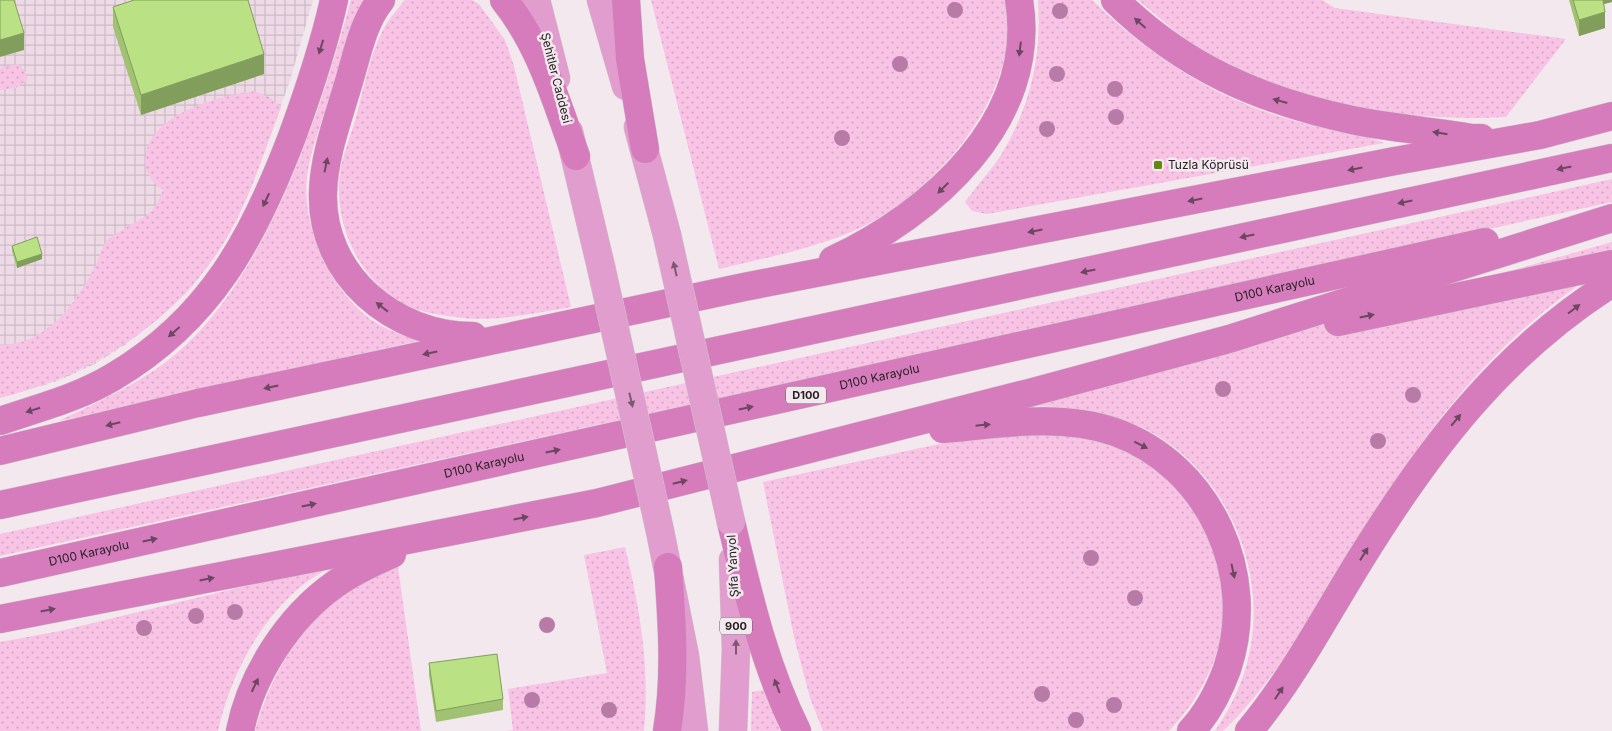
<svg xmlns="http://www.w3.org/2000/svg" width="1612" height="731" font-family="Inter,sans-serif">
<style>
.industrial{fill:url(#industrial-grid)}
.grass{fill:url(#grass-dots)}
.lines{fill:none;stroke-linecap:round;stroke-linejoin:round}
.primary-casing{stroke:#cbcacb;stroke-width:29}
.trunk-casing{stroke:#cbcacb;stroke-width:29}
.primary{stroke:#e09dcd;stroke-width:28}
.trunk{stroke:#d67cbc;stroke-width:28}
.primary-bridge-casing{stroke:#cbcacb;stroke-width:29;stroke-linecap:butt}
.primary-bridge{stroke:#e09dcd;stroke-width:28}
.tree{fill:#b87ba8}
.wall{fill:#a0c272}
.shaded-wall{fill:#829e5c}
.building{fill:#bae184;stroke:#829e5c}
.oneway{fill:#6d4661}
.oneway2{fill:#7a5971}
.poi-dot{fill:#628912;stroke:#f4e8ef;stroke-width:2}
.labels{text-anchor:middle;stroke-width:5;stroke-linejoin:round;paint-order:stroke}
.shield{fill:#f4e8ef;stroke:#645d62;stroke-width:1}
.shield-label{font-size:11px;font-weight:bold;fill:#272225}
.street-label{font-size:12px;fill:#272225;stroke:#f4e8ef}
.poi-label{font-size:12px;fill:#272225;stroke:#f4e8ef;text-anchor:start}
</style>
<defs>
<pattern id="industrial-grid" width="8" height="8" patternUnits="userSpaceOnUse" patternTransform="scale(1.25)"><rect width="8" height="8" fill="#eedae6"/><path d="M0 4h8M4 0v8" fill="none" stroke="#ccbbc5"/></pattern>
<pattern id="grass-dots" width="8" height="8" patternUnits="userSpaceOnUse" patternTransform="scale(1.25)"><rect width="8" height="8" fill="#f8c3e5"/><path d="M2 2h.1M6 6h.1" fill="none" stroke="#d5a7c4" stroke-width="1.8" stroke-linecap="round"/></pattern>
</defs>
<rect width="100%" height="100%" fill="#f4e8ef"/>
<path class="industrial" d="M0 0H313L290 81 255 175 236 221 191 288 157 320 125 345 95 364 58 381 0 398Z"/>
<g class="grass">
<path d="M351 0H366C351 31 341 63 330 96 322 122 311 148 307 176 301 228 333 299 380 325 392 332 406 336 418 341L59 421C99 401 142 383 177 353 268 275 320 113 351 0Z"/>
<path d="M405 0H472L479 4 505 40 514 66 571 307C534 313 493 323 455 317 439 315 418 312 404 304 358 279 333 222 340 172 343 155 350 137 355 121 362 96 370 55 381 34 387 21 396 11 405 0Z"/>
<path d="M651 0H1005C1007 13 1009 28 1007 42 998 118 929 194 862 227 817 248 766 258 719 269Z"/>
<path d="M1038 0H1092C1149 55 1212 97 1288 119 1320 129 1354 130 1384 143L987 214 972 211 965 202C977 185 993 169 1004 150 1031 104 1042 53 1038 0Z"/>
<path d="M1138 0H1322L1335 8 1566 39 1506 117C1404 123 1290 102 1201 49 1178 36 1159 17 1138 0Z"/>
<path d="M18 64 26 72 27 80 16 88 0 90V68Z"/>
<path d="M254 91 269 97 281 107C267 145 254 185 236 221 189 314 99 373 0 398V345C47 345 75 304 95 267 99 259 102 246 108 239 111 236 117 233 121 231 143 216 152 219 163 190 150 181 143 171 146 154 153 113 219 96 254 91Z"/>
<path d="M1612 179V202L0 556V534Z"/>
<path d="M1612 242V263C1498 334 1432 420 1362 533 1319 602 1282 674 1223 731H1215C1231 707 1243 683 1249 655 1269 568 1224 467 1143 428 1108 412 1074 407 1036 406Z"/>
<path d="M1025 433C1045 434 1079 433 1097 438 1171 460 1224 532 1224 609 1224 654 1199 700 1169 731H823L810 698 794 637 763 482 953 441Z"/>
<path d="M625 547C640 608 650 667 644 731H505L513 730 508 689 607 673 584 555Z"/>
<path d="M333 565C324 571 313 577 304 584 260 619 230 676 218 731H0V642L60 631Z"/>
<path d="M398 567 421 731H255C275 657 322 591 398 567Z"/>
<path d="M764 690 779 728 780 731H751L752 692Z"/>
</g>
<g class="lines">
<g class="primary-casing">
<g id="primary">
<path d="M536 0 556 78"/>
<path d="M601 0 626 86"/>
<path d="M638 127 667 235"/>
<path d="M569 132 601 267"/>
<path d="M660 531 685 656 694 731"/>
<path d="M733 560 736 649 733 731"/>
</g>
</g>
<g class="trunk-casing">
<g id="trunk">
<path d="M381 0C362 23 356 60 347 88 337 122 324 157 323 192 320 275 394 336 473 336"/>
<path d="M504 0C541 46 556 102 576 156"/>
<path d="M626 0 630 59 645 149"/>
<path d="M1115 0C1183 67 1259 100 1352 120 1391 128 1432 131 1472 138H1481"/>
<path d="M833 260C931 214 1039 121 1019 0"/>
<path d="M1338 322 1612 264"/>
<path d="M0 421C38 408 78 398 113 377 211 319 254 237 293 134 309 90 324 45 334 0"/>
<path d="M943 429C1000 424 1059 413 1115 432 1210 466 1259 575 1227 669 1219 691 1207 714 1191 731"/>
<path d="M0 451 198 403 744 287 1395 161 1540 135 1612 116"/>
<path d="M0 505 1612 158"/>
<path d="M731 522C748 593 764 665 797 731"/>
<path id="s1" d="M0 573 1485 242"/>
<path d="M0 619 597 503 1029 393 1229 339 1612 218"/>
<path d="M240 731C251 675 288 618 334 585 352 572 372 563 392 554"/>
<path d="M667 731C676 676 672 622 668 567"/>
<path d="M1249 731C1293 678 1324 618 1360 560 1428 450 1501 353 1612 283"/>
</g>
</g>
<use href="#primary" class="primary"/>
<use href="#trunk" class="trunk"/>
<g class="primary-bridge-casing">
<g id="primary-bridge">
<path d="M667 235 731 522"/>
<path d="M601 267 660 531"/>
</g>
</g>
<use href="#primary-bridge" class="primary-bridge"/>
</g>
<g class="tree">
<circle cx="955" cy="10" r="8"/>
<circle cx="1060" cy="11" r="8"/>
<circle cx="900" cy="64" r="8"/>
<circle cx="1057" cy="74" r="8"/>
<circle cx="1115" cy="89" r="8"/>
<circle cx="1116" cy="117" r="8"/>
<circle cx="1047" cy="129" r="8"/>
<circle cx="842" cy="138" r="8"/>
<circle cx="1223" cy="389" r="8"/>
<circle cx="1413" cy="395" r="8"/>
<circle cx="1378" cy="441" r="8"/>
<circle cx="1091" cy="558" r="8"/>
<circle cx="1135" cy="598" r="8"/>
<circle cx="235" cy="612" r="8"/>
<circle cx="196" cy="616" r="8"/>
<circle cx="547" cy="625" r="8"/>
<circle cx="144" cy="628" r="8"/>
<circle cx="1042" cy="694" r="8"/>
<circle cx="532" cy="700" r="8"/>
<circle cx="1114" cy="705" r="8"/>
<circle cx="609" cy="710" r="8"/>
<circle cx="1076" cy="720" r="8"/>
</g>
<g class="wall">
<path d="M1569 0H1612V2L1604 4 1605 28 1579 36Z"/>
<path d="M113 7 264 74 141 115 113 27Z"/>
<path d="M12 246 42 259 17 268 12 251Z"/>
<path d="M429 663 503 699V710L436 722 429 675Z"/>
</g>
<g class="shaded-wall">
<path d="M1600 0H1612V2L1600 5Z"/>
<path d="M1605 12V28L1579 36V20Z"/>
<path d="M24 33V50L0 57V40Z"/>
<path d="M264 54V74L141 115V95Z"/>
<path d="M42 254V259L17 268V262Z"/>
</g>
<g class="building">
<path d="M0 0H14L24 33 0 40Z"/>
<path d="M134 0H248L264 54 141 95 113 7Z"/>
<path d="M1573 0H1603L1605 12 1579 20Z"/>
<path d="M37 237 42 254 17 262 12 246Z"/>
<path d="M497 654 503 699 436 711 429 663Z"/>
</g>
<defs><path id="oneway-solid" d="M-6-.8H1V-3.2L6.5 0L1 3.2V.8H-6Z" transform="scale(1.25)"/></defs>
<g class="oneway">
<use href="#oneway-solid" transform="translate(1140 23) rotate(-138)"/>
<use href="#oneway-solid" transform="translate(321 47) rotate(107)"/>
<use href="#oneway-solid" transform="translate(1020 49) rotate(97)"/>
<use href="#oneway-solid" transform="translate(1280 101) rotate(-164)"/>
<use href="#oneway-solid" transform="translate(1440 133) rotate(-171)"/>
<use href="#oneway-solid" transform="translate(326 165) rotate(-78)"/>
<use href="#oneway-solid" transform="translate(1564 168) rotate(168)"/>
<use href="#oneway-solid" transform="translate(1355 169) rotate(169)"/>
<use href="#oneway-solid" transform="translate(943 188) rotate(135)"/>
<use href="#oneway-solid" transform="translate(266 200) rotate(115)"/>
<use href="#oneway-solid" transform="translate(1195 200) rotate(169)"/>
<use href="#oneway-solid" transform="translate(1405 202) rotate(168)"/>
<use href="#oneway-solid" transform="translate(1035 231) rotate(169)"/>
<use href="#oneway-solid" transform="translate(1247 236) rotate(168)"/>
<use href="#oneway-solid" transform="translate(1088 271) rotate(168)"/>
<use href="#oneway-solid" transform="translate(382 307) rotate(-142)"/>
<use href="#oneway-solid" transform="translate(1574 309) rotate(-37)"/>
<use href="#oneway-solid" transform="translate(1367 316) rotate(-12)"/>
<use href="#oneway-solid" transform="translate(174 332) rotate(139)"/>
<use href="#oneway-solid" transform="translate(430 353) rotate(168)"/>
<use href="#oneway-solid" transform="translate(271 387) rotate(168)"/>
<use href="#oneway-solid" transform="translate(746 408) rotate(-12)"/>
<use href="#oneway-solid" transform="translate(33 410) rotate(162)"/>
<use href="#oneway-solid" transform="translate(1456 420) rotate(-50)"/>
<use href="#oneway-solid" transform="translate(113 424) rotate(166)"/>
<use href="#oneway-solid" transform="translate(983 425) rotate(-6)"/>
<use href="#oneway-solid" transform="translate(1141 445) rotate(27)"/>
<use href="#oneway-solid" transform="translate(553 451) rotate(-12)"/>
<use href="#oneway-solid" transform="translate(680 482) rotate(-14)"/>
<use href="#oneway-solid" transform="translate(309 505) rotate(-12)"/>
<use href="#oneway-solid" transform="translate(521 518) rotate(-11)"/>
<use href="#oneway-solid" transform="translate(150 540) rotate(-12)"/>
<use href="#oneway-solid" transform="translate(1364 554) rotate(-58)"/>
<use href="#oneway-solid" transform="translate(1233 571) rotate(78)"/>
<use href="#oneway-solid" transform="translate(207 579) rotate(-11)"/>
<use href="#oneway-solid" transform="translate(48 610) rotate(-11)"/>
<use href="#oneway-solid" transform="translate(255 685) rotate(-64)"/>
<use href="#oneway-solid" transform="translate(777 686) rotate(-111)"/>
<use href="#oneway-solid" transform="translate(1279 693) rotate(-57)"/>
</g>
<g class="oneway2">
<use href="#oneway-solid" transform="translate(675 269) rotate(-103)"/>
<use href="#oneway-solid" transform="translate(631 400) rotate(77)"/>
<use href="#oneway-solid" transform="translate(736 647) rotate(-90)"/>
</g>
<rect class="poi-dot" x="1153" y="160" width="10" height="10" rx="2.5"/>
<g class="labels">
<g class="shield">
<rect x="786" y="386.5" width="40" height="17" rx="4"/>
<rect x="720" y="617.5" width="32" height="17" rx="4"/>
</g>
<g class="shield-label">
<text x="806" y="399">D100</text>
<text x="736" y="630">900</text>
</g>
<g class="street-label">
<text transform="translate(556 78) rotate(76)" y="4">Şehitler Caddesi</text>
<text dy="4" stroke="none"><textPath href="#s1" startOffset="1306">D100 Karayolu</textPath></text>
<text dy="4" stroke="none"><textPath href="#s1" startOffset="901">D100 Karayolu</textPath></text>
<text dy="4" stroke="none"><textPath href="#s1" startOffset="496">D100 Karayolu</textPath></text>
<text dy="4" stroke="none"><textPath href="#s1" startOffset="91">D100 Karayolu</textPath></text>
<text transform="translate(733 566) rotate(-93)" y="4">Şifa Yanyol</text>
</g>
<g class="poi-label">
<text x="1168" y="169">Tuzla Köprüsü</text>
</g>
</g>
</svg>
